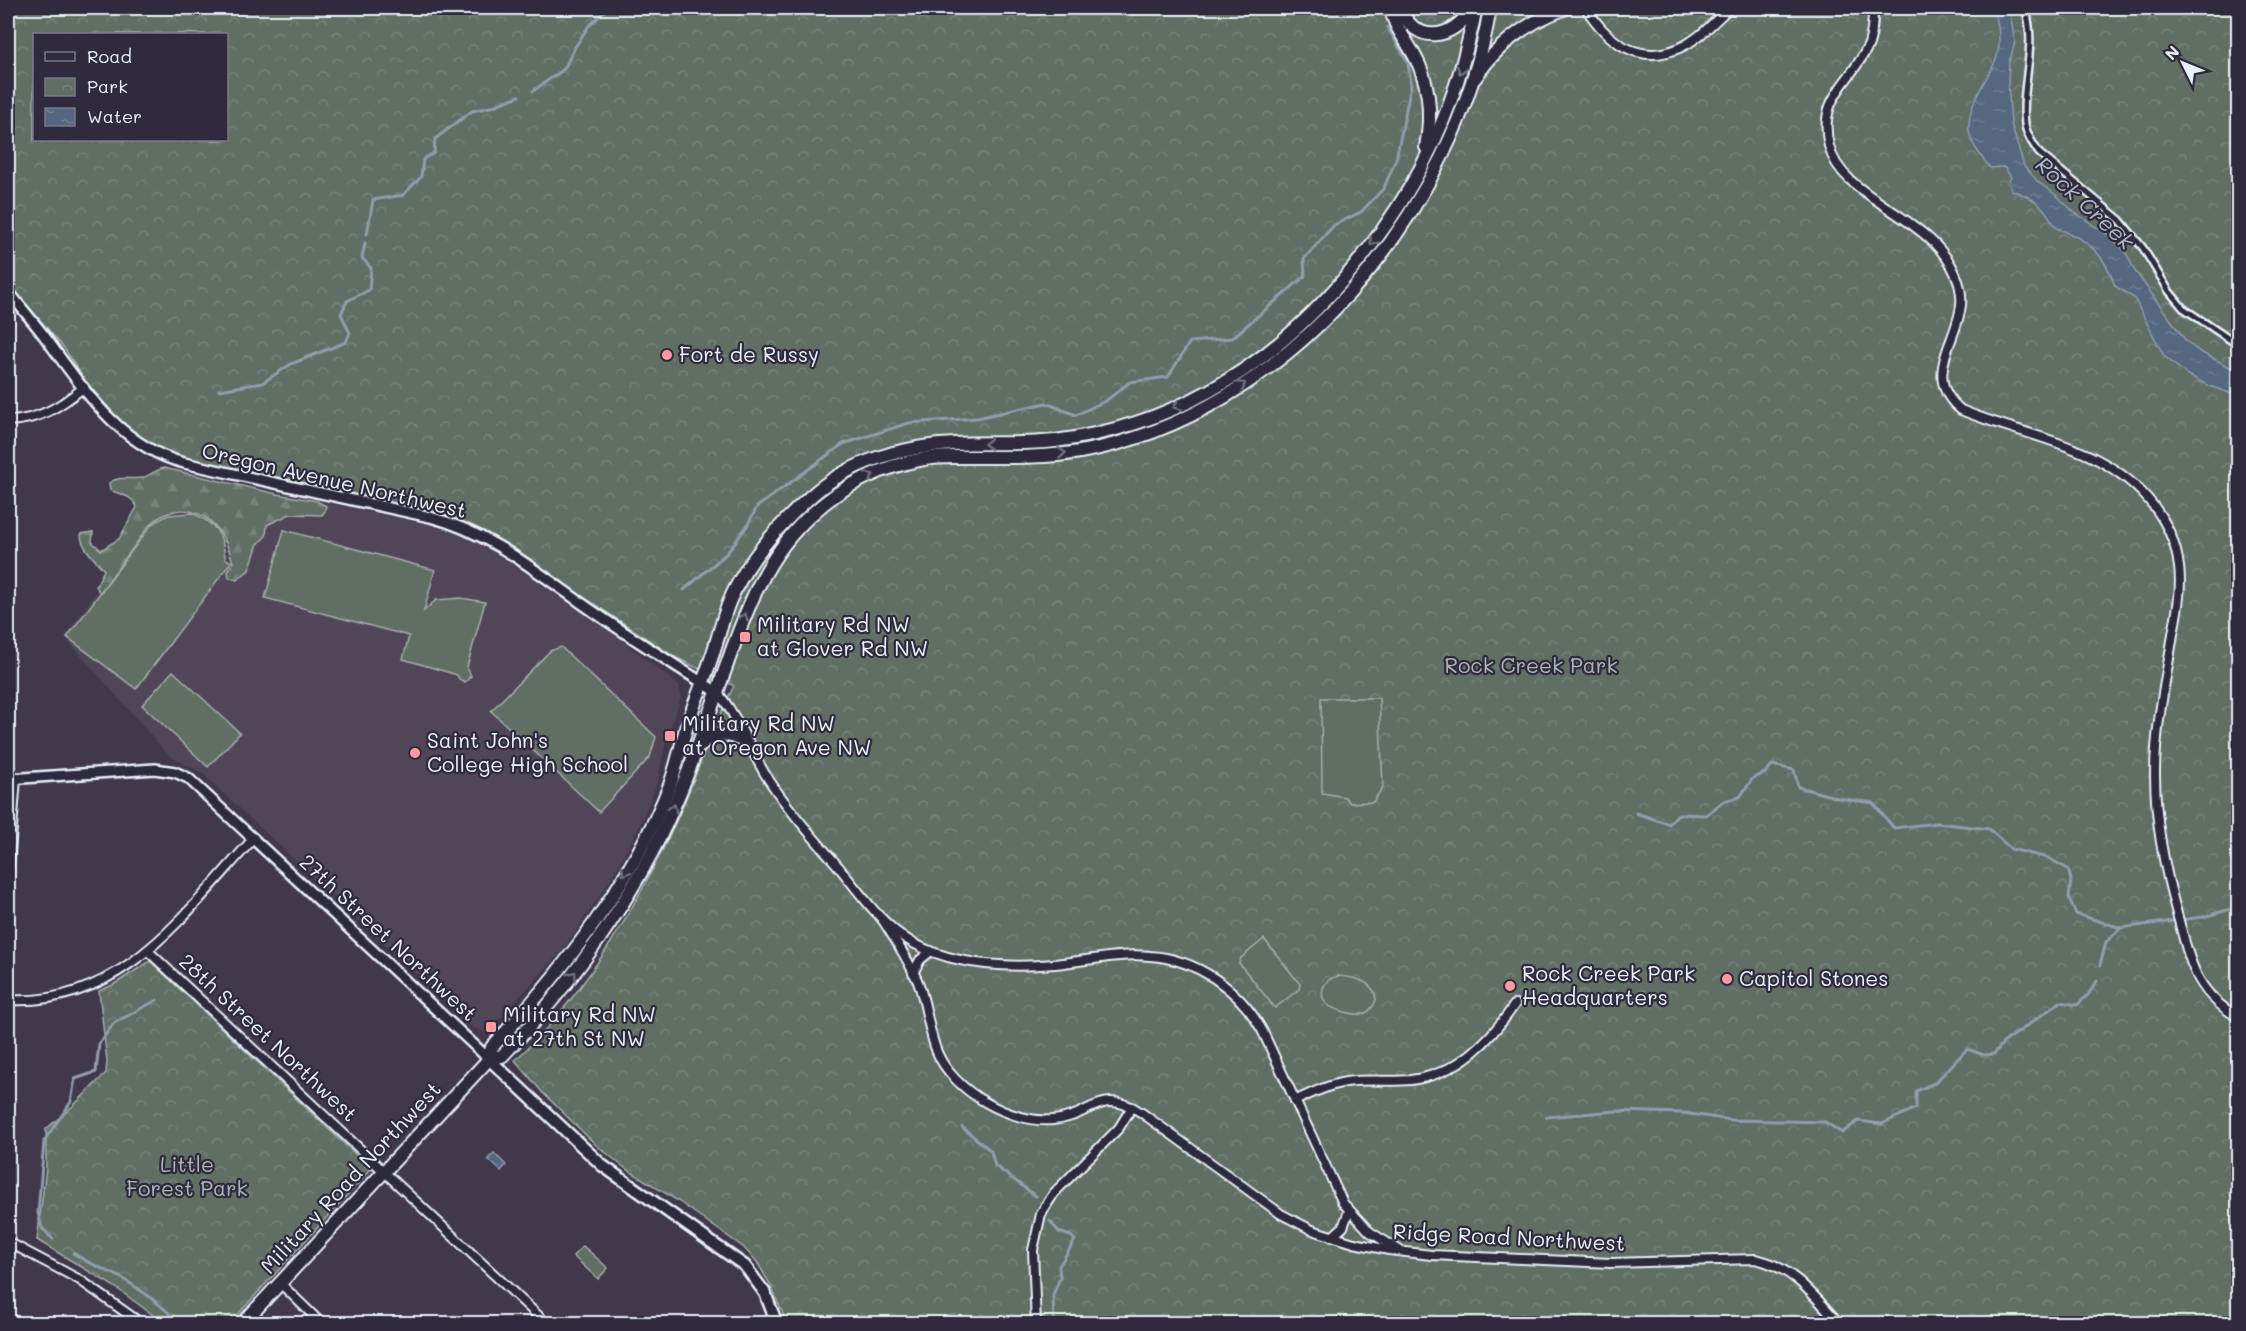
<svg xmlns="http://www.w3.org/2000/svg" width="2246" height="1331" font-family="Mali,sans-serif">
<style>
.built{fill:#514558}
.forest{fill:url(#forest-firs);stroke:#a4b0ae;stroke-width:1.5}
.park{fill:url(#park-crowns);stroke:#a4b0ae;stroke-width:1.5;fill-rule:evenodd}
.pitch{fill:#606e63;stroke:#a4b0ae;stroke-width:1.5}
.water{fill:url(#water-ripples);stroke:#8f9eb0;stroke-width:1.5}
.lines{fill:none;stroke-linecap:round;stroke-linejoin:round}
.stream{stroke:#8f9eb0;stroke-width:3}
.pedestrian-casing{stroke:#e8f1f8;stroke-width:10}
.minor-casing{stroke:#e8f1f8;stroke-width:12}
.tertiary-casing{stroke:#e8f1f8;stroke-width:14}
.secondary-casing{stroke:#e8f1f8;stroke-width:15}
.primary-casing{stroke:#e8f1f8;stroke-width:16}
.pedestrian{stroke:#2f2a3d;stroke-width:5}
.minor{stroke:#2f2a3d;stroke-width:8}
.tertiary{stroke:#2f2a3d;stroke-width:9}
.secondary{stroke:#2f2a3d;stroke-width:10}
.primary{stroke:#2f2a3d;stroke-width:12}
.oneway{stroke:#70707e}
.poi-dot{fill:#ff9aa2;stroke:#2f2a3d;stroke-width:2}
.labels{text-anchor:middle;stroke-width:4.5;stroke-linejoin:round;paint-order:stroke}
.poi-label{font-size:21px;fill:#e8f1f8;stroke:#2f2a3d;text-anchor:start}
.street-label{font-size:21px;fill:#e8f1f8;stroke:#2f2a3d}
.park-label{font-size:21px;fill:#abb6b5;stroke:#2f2a3d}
.water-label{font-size:22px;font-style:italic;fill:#adbac8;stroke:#2f2a3d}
</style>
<defs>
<pattern id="forest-firs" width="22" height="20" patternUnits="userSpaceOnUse" patternTransform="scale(1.5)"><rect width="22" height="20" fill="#606e63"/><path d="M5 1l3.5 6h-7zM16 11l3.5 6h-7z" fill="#77837a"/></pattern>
<pattern id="park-crowns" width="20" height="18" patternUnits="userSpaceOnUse" patternTransform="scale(1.5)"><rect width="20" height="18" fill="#606e63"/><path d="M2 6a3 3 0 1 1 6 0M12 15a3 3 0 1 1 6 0" fill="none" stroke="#77837a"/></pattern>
<pattern id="water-ripples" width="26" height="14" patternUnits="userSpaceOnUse" patternTransform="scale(1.5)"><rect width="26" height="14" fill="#546780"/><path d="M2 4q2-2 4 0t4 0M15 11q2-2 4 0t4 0" fill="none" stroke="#6d7d93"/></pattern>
</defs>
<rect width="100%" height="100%" fill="#41384b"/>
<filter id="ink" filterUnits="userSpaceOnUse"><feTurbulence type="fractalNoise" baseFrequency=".0167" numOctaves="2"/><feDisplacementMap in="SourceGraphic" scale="12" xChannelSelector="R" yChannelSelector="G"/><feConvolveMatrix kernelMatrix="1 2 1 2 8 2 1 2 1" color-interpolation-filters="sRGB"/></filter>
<g filter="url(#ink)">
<path class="built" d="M178 473 428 524 468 538 500 556 615 635 679 685 681 698 666 740 658 781 639 828 610 880 563 950 490 1029 484 1032 472 1027 202 773 168 755 65 637Z"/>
<path class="forest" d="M164 468 277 494 317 501 326 506 325 511 322 515 290 514 267 525 266 536 258 544 249 570 237 580 229 578 228 571 233 563C224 524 191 492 153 522 146 527 141 537 136 544 124 560 112 576 100 593L96 586 104 570C95 559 81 548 81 534L93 532 92 542 101 550 119 539 137 507C132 495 121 495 110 490L109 483C119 475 130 480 142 478 149 476 155 470 164 468Z"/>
<g class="park">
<path d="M8 8H2238V1323H787L770 1284 757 1262 743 1247 678 1201 625 1168 595 1144 542 1092 515 1060C582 1000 637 906 675 824 696 779 710 730 734 686L673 656 498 541 470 525 429 513 174 456 142 441 122 423 86 382 64 348 8 283ZM34 34H226V140H34Z"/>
<path d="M150 961 371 1169 230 1323H164L115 1287 37 1240 46 1168V1129L73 1106 106 1073 107 1061 99 991 113 985Z"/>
</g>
<g class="pitch">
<path d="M192 513C215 523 223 533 225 558L231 562 136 689 67 637 152 524 168 515Z"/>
<path d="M284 530 435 570 424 611 436 600 461 598 485 602 467 667 471 676 465 682 459 679 457 675 403 659 409 636 265 598Z"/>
<path d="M561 647 656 737 650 757 599 812 491 711 550 651Z"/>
<path d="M173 671 240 733 208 767 142 705Z"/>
<path d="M1321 698H1379L1383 787 1373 802 1350 803 1345 797 1322 793Z"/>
<path d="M1264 939 1300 984 1299 989 1275 1008 1239 963 1241 958Z"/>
<path d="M1338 976C1354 977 1375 981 1376 1000 1370 1016 1360 1016 1345 1012 1340 1010 1332 1009 1328 1005 1316 994 1324 979 1338 976Z"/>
<path d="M583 1246 608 1268 598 1279 573 1256Z"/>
</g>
<g class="water">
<path d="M1993 8H2009L2015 42 2009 63 2008 81 2011 124 2024 166 2038 182 2056 195 2074 212 2108 235 2125 251 2135 271 2186 341 2200 352 2238 371V396L2207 385 2186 374 2164 356 2134 298 2115 286C2105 254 2088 239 2056 228 2044 206 2036 198 2011 190L2009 181 2011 177 2004 167 1990 168C1982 157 1971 145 1969 131 1967 106 1984 84 1995 62 2002 47 1999 23 1993 8Z"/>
<path d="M494 1153 506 1165 501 1171 488 1159Z"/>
</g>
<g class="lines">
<g class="stream">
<path d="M533 91 564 69 575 47 588 27 608 8"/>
<path d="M367 234 373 200 403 195 421 177 423 159 434 153 435 139 472 111 491 107 519 96"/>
<path d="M219 390 262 383 291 364 346 342 350 333 341 314 347 301 369 290 371 268 362 258 365 243"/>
<path d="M684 590 727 553 747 526 757 507 843 444 909 423 977 418 1046 403 1076 415 1107 400 1130 382 1168 377 1190 342 1232 338 1305 276 1304 259 1334 225 1361 212 1384 188 1396 159 1411 85 1408 62 1387 27"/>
<path d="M1636 813 1669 824 1678 814 1706 815 1724 801 1740 797 1753 778 1765 773 1772 765 1794 770 1798 787 1838 798 1873 803 1894 828 1937 823 1989 829 2011 849 2048 858 2068 869 2071 880 2069 898 2076 914 2121 928 2203 917 2238 907"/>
<path d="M2100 965 2106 942 2121 928"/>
<path d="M1546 1117 1616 1111 1683 1113 1731 1120 1825 1122 1842 1133 1858 1121 1882 1124 1916 1108V1091L1935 1083 1967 1049 1984 1055 1994 1054 2003 1043 2060 1002 2077 1005 2088 995 2097 981"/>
<path d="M962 1127 991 1151 995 1166 1036 1196"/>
<path d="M1050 1221 1059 1232 1071 1236 1075 1240 1059 1266 1060 1278 1053 1295 1054 1324"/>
<path d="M53 1239 42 1228 38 1213 44 1141 71 1102 75 1079 96 1072 99 1044 114 1023 157 1000"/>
<path d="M73 1253C87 1263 104 1269 120 1277 142 1290 162 1305 180 1324"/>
</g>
<g class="pedestrian-casing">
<path id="pedestrian" d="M2025 8C2038 45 2020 86 2025 124 2026 134 2033 144 2039 153L2120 220 2143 248 2169 291 2183 308 2238 345"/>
</g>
<g class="minor-casing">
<g id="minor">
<path d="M1586 8C1607 41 1638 66 1679 48 1698 40 1714 22 1729 8"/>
<path d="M1873 8C1873 20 1873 32 1869 44 1852 83 1817 95 1829 146 1841 199 1930 215 1955 273 1959 282 1962 295 1961 305 1957 343 1921 377 1961 410 2025 437 2099 443 2147 498 2164 517 2176 541 2179 567 2182 589 2177 612 2173 634 2166 680 2155 727 2155 774 2155 824 2165 872 2179 921 2191 964 2196 993 2238 1017"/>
<path d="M8 421C39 420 60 407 84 387"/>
<path d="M717 692C737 715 749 747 765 774 786 807 812 836 838 866 860 893 882 926 913 943 955 966 1009 968 1055 964 1086 961 1118 953 1150 956 1197 959 1239 989 1262 1030L1343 1203 1370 1232 1399 1250"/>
<path d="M8 877 16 779"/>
<path d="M882 919C895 939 908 959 918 982 927 1005 928 1030 937 1052 953 1091 1011 1124 1053 1120 1091 1117 1100 1086 1142 1113L1281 1214 1312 1230 1354 1243 1389 1250 1431 1255 1611 1263 1755 1259C1792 1266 1815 1297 1840 1324"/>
<path d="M148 951 547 1324"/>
<path d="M913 973 920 960 931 951"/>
<path d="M8 1000C122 1007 185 913 254 838"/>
<path d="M1295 1101C1311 1093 1328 1085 1346 1082 1368 1079 1389 1082 1411 1080 1458 1074 1490 1041 1515 1004"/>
<path d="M1332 1237 1343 1227 1349 1211"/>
<path d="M8 1242 80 1280 142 1324"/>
<path d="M280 1283 322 1324"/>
<path d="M1036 1324 1033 1250 1041 1214 1054 1193 1119 1128 1132 1107"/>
</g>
</g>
<g class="tertiary-casing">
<g id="tertiary">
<path d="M8 291C19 305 31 319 42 333 81 385 118 446 184 463L430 517C493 533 544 578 597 614 636 641 677 666 717 692"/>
<path d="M8 779 155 769 175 772 188 778 489 1059"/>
</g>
</g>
<g class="secondary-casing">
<path id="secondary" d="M489 1059 603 1166 745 1266 765 1293 777 1324"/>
</g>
<g class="primary-casing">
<g id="primary">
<path d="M1391 8C1394 26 1404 37 1413 53 1430 82 1432 115 1426 147"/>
<path d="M1400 8C1416 46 1453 40 1472 8"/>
<path d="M1475 78C1497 45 1529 21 1566 8"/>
<path d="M700 746C714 728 732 734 748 744"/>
<path d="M489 1059 502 1056C571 985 635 897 674 806 694 761 709 714 726 667 746 610 766 554 813 513 843 485 883 466 924 459 939 456 955 457 971 457 1006 457 1044 458 1080 452 1287 415 1457 211 1490 8"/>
<path d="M242 1324 489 1059 492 1047C563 971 632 883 670 785 676 768 680 750 685 732 692 708 703 684 711 659 718 640 722 619 730 600 747 560 779 525 811 496 849 462 902 446 954 444 987 442 1021 445 1055 441 1109 434 1161 418 1209 391 1313 335 1409 215 1449 105 1461 73 1469 41 1476 8"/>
</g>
</g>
<use href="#pedestrian" class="pedestrian"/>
<use href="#minor" class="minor"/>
<use href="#tertiary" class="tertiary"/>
<use href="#secondary" class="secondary"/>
<use href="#primary" class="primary"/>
</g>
<defs><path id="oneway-chevron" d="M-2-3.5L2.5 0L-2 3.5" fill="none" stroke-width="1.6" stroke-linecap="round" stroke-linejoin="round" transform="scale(1.5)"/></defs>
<g class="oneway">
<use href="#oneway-chevron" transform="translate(1461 70) rotate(109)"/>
<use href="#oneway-chevron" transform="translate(1373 242) rotate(127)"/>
<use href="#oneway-chevron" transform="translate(1242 385) rotate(-35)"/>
<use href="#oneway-chevron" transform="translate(1177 406) rotate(157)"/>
<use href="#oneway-chevron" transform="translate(988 444) rotate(179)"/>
<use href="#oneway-chevron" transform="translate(1062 453) rotate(-5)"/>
<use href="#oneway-chevron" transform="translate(870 476) rotate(-25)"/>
<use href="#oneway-chevron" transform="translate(744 617) rotate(-70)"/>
<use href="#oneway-chevron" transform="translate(673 808) rotate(-66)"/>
<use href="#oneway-chevron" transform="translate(625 872) rotate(121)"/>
<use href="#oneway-chevron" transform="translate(573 975) rotate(-54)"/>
</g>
</g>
<g class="poi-dot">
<circle cx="667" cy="355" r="6"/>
<rect x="739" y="631" width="12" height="12" rx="3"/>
<rect x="664" y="730" width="12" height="12" rx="3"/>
<circle cx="415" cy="753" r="6"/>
<circle cx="1727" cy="979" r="6"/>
<circle cx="1510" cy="986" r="6"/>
<rect x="485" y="1021" width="12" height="12" rx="3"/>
</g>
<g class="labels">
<g class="poi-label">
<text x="679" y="362">Fort de Russy</text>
<text x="757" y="632">Military Rd NW<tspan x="757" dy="24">at Glover Rd NW</tspan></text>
<text x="682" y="731">Military Rd NW<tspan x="682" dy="24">at Oregon Ave NW</tspan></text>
<text x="427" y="748">Saint John's<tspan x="427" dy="24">College High School</tspan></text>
<text x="1522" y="981">Rock Creek Park<tspan x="1522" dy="24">Headquarters</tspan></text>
<text x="1739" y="986">Capitol Stones</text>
<text x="503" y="1022">Military Rd NW<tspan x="503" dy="24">at 27th St NW</tspan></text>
</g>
<g class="street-label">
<text transform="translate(334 481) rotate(13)" y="7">Oregon Avenue Northwest</text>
<text transform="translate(388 938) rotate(43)" y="7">27th Street Northwest</text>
<text transform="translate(268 1038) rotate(43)" y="7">28th Street Northwest</text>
<text transform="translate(351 1178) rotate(-47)" y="7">Military Road Northwest</text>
<text transform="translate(1509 1238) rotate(3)" y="7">Ridge Road Northwest</text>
</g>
<g class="park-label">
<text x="1531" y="673">Rock Creek Park</text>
<text x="187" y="1172">Little<tspan x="187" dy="24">Forest Park</tspan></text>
</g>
<g class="water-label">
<text transform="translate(2085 203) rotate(43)" y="8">Rock Creek</text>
</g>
</g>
<rect width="2246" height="1331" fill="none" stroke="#2f2a3d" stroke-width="30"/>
<rect x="15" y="15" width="2216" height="1301" fill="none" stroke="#e8f1f8" stroke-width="2" filter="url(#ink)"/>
<rect x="33" y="33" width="195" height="108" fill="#2f2a3d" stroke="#797a88" stroke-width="1.5"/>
<rect x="45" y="52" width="30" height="9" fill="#2f2a3d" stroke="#797a88" stroke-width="1.5"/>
<text x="87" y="63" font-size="18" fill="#e8f1f8">Road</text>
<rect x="45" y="78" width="30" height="18" fill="url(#park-crowns)" stroke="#797a88" stroke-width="1.5"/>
<text x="87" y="93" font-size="18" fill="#e8f1f8">Park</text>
<rect x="45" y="108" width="30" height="18" fill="url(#water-ripples)" stroke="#797a88" stroke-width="1.5"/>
<text x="87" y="123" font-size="18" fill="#e8f1f8">Water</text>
<g transform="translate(2183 63) rotate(313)" stroke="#2f2a3d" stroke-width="4.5" paint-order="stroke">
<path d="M0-4.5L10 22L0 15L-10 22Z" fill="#e8f1f8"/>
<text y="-9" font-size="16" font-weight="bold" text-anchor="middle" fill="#e8f1f8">N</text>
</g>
</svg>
